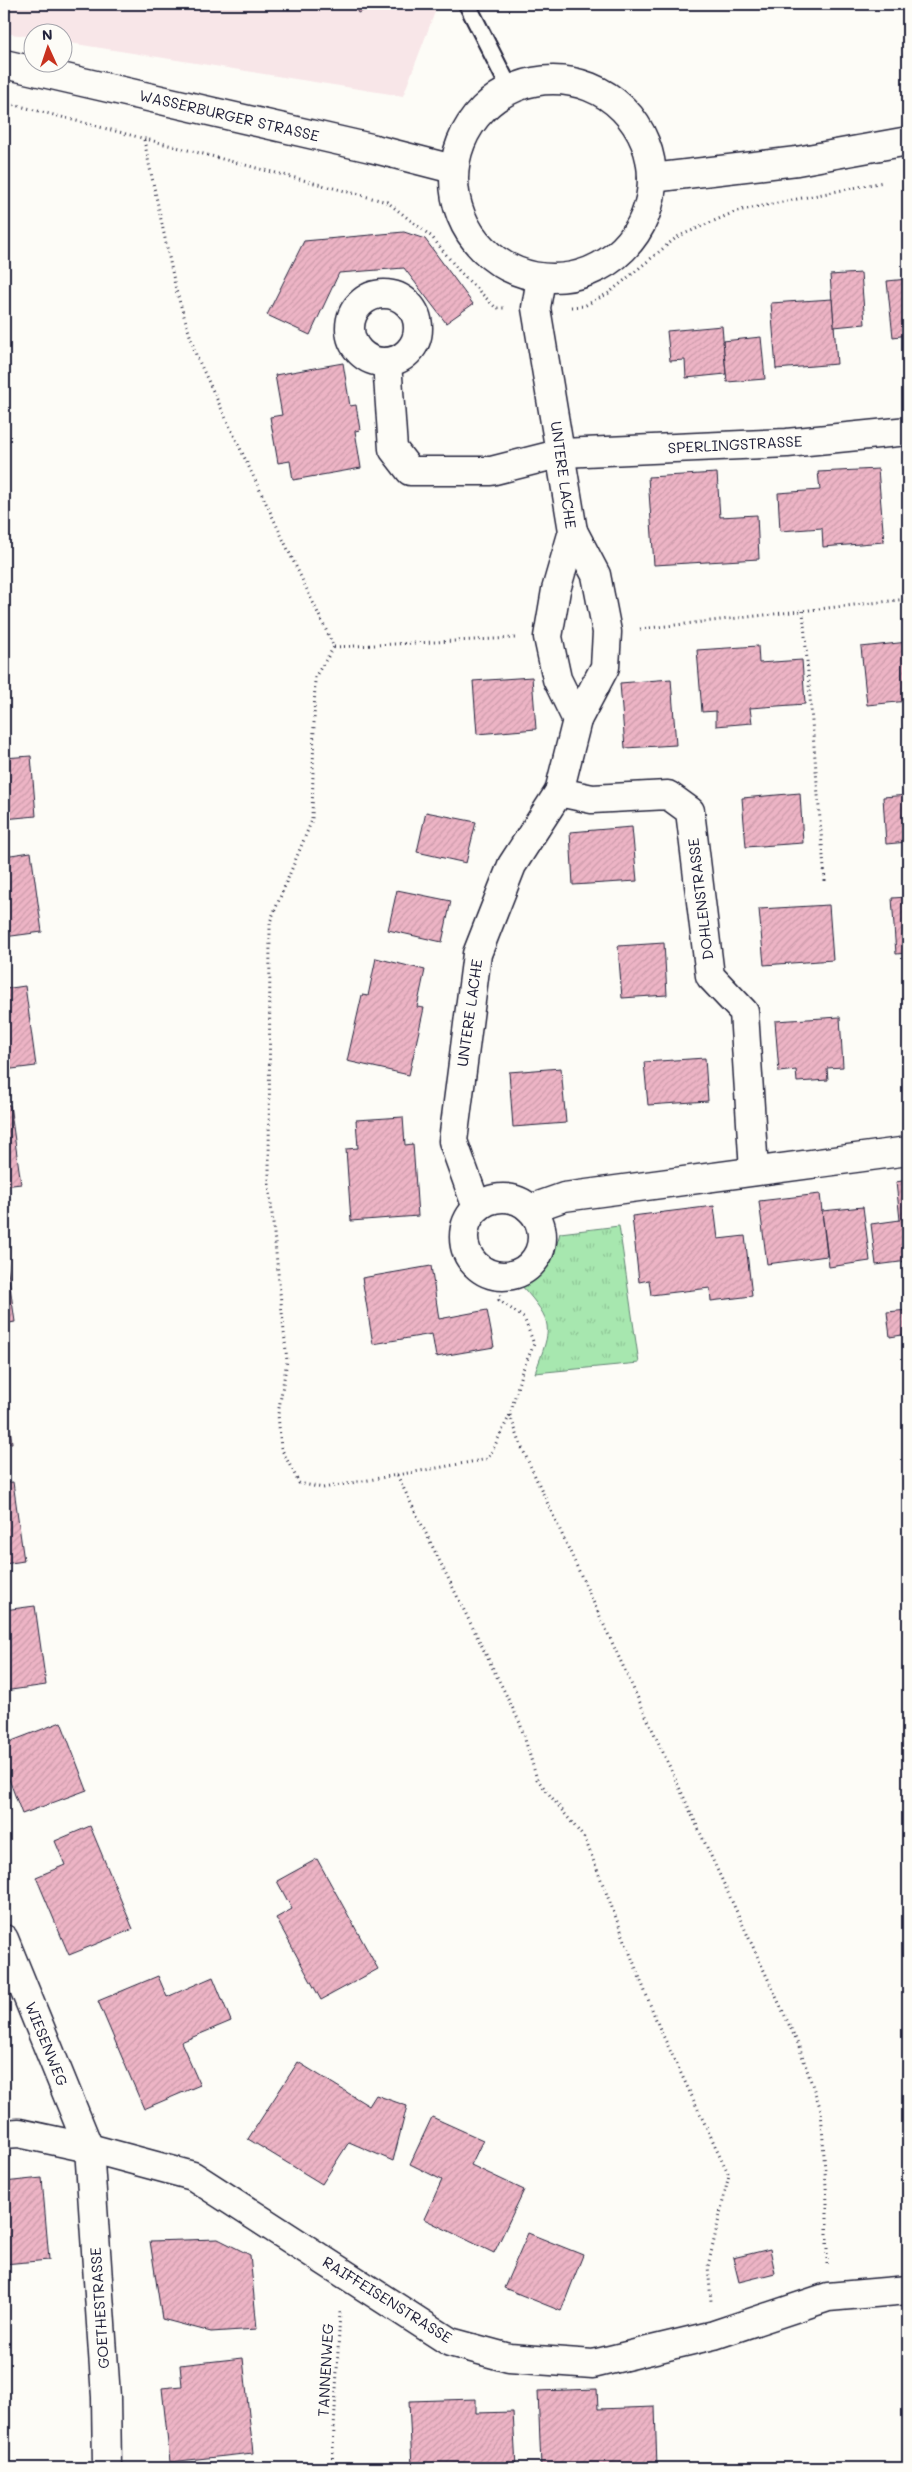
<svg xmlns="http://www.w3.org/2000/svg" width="912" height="2472" font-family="Mali,sans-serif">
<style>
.built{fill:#f8e6e8}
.park{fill:url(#park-tufts);stroke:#648475}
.building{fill:url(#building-hatch);stroke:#22223b}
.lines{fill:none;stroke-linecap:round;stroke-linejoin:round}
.lane-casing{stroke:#22223b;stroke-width:20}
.street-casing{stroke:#22223b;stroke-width:31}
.secondary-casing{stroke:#22223b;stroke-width:31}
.path{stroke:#22223b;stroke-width:3;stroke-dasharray:1 4;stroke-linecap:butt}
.lane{stroke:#fdfcf7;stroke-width:16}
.street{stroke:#fdfcf7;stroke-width:28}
.secondary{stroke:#fdfcf7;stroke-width:28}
.labels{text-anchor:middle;stroke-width:4;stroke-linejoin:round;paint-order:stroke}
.street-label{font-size:15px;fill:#22223b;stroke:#fdfcf7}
</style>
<defs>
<pattern id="park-tufts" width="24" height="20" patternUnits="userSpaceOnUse" patternTransform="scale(1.25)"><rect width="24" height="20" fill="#a7e7af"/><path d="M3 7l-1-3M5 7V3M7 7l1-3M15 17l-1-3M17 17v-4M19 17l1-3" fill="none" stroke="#8fc697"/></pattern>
<pattern id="building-hatch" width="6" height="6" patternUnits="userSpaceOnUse" patternTransform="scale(1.25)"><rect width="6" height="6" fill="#edb4c5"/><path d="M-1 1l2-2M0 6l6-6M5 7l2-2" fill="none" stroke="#cb9aaa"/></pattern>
</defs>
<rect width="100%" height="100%" fill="#fdfcf7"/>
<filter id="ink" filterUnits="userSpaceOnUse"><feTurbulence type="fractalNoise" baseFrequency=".02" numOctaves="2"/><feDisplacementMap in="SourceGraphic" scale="10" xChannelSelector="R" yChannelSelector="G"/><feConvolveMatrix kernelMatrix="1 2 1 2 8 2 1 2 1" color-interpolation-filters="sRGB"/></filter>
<g filter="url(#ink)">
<path class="built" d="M4 4H438L403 96 63 42 62 32H32V37L4 33Z"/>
<path class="park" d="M619 1226 639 1363 535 1373C552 1326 555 1324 521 1285 544 1269 553 1261 560 1233Z"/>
<g class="building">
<path d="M353 4H378L358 13Z"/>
<path d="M404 232 425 239 473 304 446 323 404 268 339 273 310 335 267 315 304 241Z"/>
<path d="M861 273 865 324 834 327 830 275Z"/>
<path d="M908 279V335L893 337 887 281Z"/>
<path d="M832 299 837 364 776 369 771 303Z"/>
<path d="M722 326 726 374 686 378 685 360 670 361 667 331Z"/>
<path d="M761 337 765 379 727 382 723 341Z"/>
<path d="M343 363 350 406 356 405 360 430 355 431 361 468 293 480 290 461 278 463 270 417 282 415 275 375Z"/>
<path d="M878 469 884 542 823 547 822 528 780 531 778 493 820 490 818 472Z"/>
<path d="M717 473 720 517 757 515 759 559 654 565 648 477Z"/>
<path d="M908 642V701L867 705 861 647Z"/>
<path d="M758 646 759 663 802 660 805 704 750 708 752 723 716 726V711L702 712 697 650Z"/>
<path d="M532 677 536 729 477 734 473 681Z"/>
<path d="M671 679 676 745 625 748 620 683Z"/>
<path d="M31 756 36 816 4 819V758Z"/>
<path d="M800 793 803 843 746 847 742 798Z"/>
<path d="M908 795V842L886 844 883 797Z"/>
<path d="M426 812 476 822 466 863 417 852Z"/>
<path d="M632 827 637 881 573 885 570 832Z"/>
<path d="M31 852 42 932 4 937V856Z"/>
<path d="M397 890 451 901 442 942 388 930Z"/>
<path d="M908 897V953L896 954 892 898Z"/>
<path d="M829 905 833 960 764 965 759 909Z"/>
<path d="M664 943 667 995 622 998 618 946Z"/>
<path d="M376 958 425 970 417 1007 424 1008 409 1075 347 1061 362 995 368 996Z"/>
<path d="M25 986 36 1066 4 1070V989Z"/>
<path d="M840 1017 843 1067 827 1068 828 1080 797 1082 796 1070 779 1072 775 1021Z"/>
<path d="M705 1058 708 1101 648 1105 644 1062Z"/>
<path d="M561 1068 566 1123 513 1127 509 1072Z"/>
<path d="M4 1105H10L21 1184 4 1186Z"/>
<path d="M403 1117 405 1145 413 1144 418 1216 351 1221 346 1149 358 1148 356 1120Z"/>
<path d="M908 1180V1261L876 1265 871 1224 900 1220 896 1182Z"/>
<path d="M820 1194 827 1256 767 1264 759 1201Z"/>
<path d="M714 1206 718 1239 745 1236 752 1296 711 1301 710 1288 651 1295 649 1280 639 1282 632 1216Z"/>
<path d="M863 1207 870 1261 829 1267 822 1211Z"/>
<path d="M4 1243 15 1322 4 1324Z"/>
<path d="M431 1266 439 1319 487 1310 494 1347 436 1357 432 1334 373 1344 362 1278Z"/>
<path d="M908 1310V1334L890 1337 887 1312Z"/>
<path d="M4 1379 12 1443 4 1444Z"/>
<path d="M13 1482 24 1561 4 1564V1483Z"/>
<path d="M35 1606 46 1685 4 1691V1610Z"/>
<path d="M61 1722 87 1790 22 1814 4 1766V1744Z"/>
<path d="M90 1826 133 1929 69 1955 36 1877 65 1865 55 1841Z"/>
<path d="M317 1859 378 1969 321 2000 276 1918 292 1909 277 1881Z"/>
<path d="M158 1976 167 1997 213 1977 231 2021 181 2042 200 2085 144 2109 98 2001Z"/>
<path d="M298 2062 369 2106 376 2095 407 2106 393 2161 349 2142 322 2184 248 2139Z"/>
<path d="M432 2117 483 2140 471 2165 524 2190 494 2253 424 2219 442 2180 410 2164Z"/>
<path d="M42 2178 49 2260 4 2264V2182Z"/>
<path d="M528 2233 583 2255 561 2311 504 2288Z"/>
<path d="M218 2239 250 2255 257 2329 211 2332 162 2319 150 2241Z"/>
<path d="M770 2249 775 2273 739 2282 733 2258Z"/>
<path d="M243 2358 253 2453 170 2462 162 2388 182 2386 180 2365Z"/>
<path d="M597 2389 598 2409 655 2407 657 2468H594V2465L541 2467 538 2391Z"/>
<path d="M476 2399V2413L513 2412 516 2468H412L409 2401Z"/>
</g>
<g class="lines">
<g class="lane-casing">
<path id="lane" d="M467 4 510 89"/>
</g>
<g class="street-casing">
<g id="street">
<circle cx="384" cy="328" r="34"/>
<path d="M387 362 393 449 410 471H491L562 453 787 443 908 431"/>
<path d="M573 531 596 575 607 632 605 667 577 720"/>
<path d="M559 792 592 799 668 795 690 811 710 976 744 1012 754 1171"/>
<circle cx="503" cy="1237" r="39"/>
<path d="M477 1208 453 1141 477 954 512 865 559 792 577 720 557 679 548 637 556 590 573 531 536 308 541 278"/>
<path d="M530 1209 564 1197 908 1151"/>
<path d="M4 1939 89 2148 106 2397 107 2468"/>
<path d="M4 2134 19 2133 89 2148 193 2176 450 2342 509 2358 593 2364 714 2335 828 2297 908 2290"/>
</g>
</g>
<g class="secondary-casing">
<g id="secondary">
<path d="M4 64 371 148 453 169"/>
<circle cx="553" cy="179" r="99"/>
<path d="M652 178 797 161 908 141"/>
</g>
</g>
<g class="path">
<path d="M4 102 387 202 432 237 460 272 496 308H504"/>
<path d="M144 140 176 290 196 355 334 647 315 677 312 820 270 922 269 1184 287 1361 278 1414 281 1448 299 1483 323 1488 488 1459 510 1415 521 1374 534 1344 524 1318 499 1300 506 1276"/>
<path d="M571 307 584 306 609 293 677 237 737 211 883 182"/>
<path d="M803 611 825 881"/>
<path d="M640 629 908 599"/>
<path d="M334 647 515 638"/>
<path d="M510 1415 522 1448 798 2044 821 2110 827 2202V2264"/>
<path d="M397 1475 520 1723 537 1779 585 1839 659 2027 729 2175 708 2266 711 2301"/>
<path d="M332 2468 340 2312"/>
</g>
<use href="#lane" class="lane"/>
<use href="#street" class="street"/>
<use href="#secondary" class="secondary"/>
</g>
</g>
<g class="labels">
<g class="street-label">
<text transform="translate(229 116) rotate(13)" y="5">WASSERBURGER STRASSE</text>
<text transform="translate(735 445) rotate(-3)" y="5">SPERLINGSTRASSE</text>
<text transform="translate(563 475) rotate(82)" y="5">UNTERE LACHE</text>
<text transform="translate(701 899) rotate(-97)" y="5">DOHLENSTRASSE</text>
<text transform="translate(470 1013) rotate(-82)" y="5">UNTERE LACHE</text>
<text transform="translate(46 2044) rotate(68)" y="5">WIESENWEG</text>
<text transform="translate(387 2300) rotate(32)" y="5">RAIFFEISENSTRASSE</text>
<text transform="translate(100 2308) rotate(-94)" y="5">GOETHESTRASSE</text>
<text transform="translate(326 2370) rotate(-87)" y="5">TANNENWEG</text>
</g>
</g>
<rect width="912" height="2472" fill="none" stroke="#fdfcf7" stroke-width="20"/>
<rect x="10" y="10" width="892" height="2452" fill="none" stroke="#22223b" stroke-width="2" filter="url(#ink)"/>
<g transform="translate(48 48) rotate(357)"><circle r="24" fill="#fdfcf7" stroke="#a5a5ac"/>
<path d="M0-4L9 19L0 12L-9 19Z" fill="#c8321e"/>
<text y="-8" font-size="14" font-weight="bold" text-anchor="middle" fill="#22223b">N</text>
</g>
</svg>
